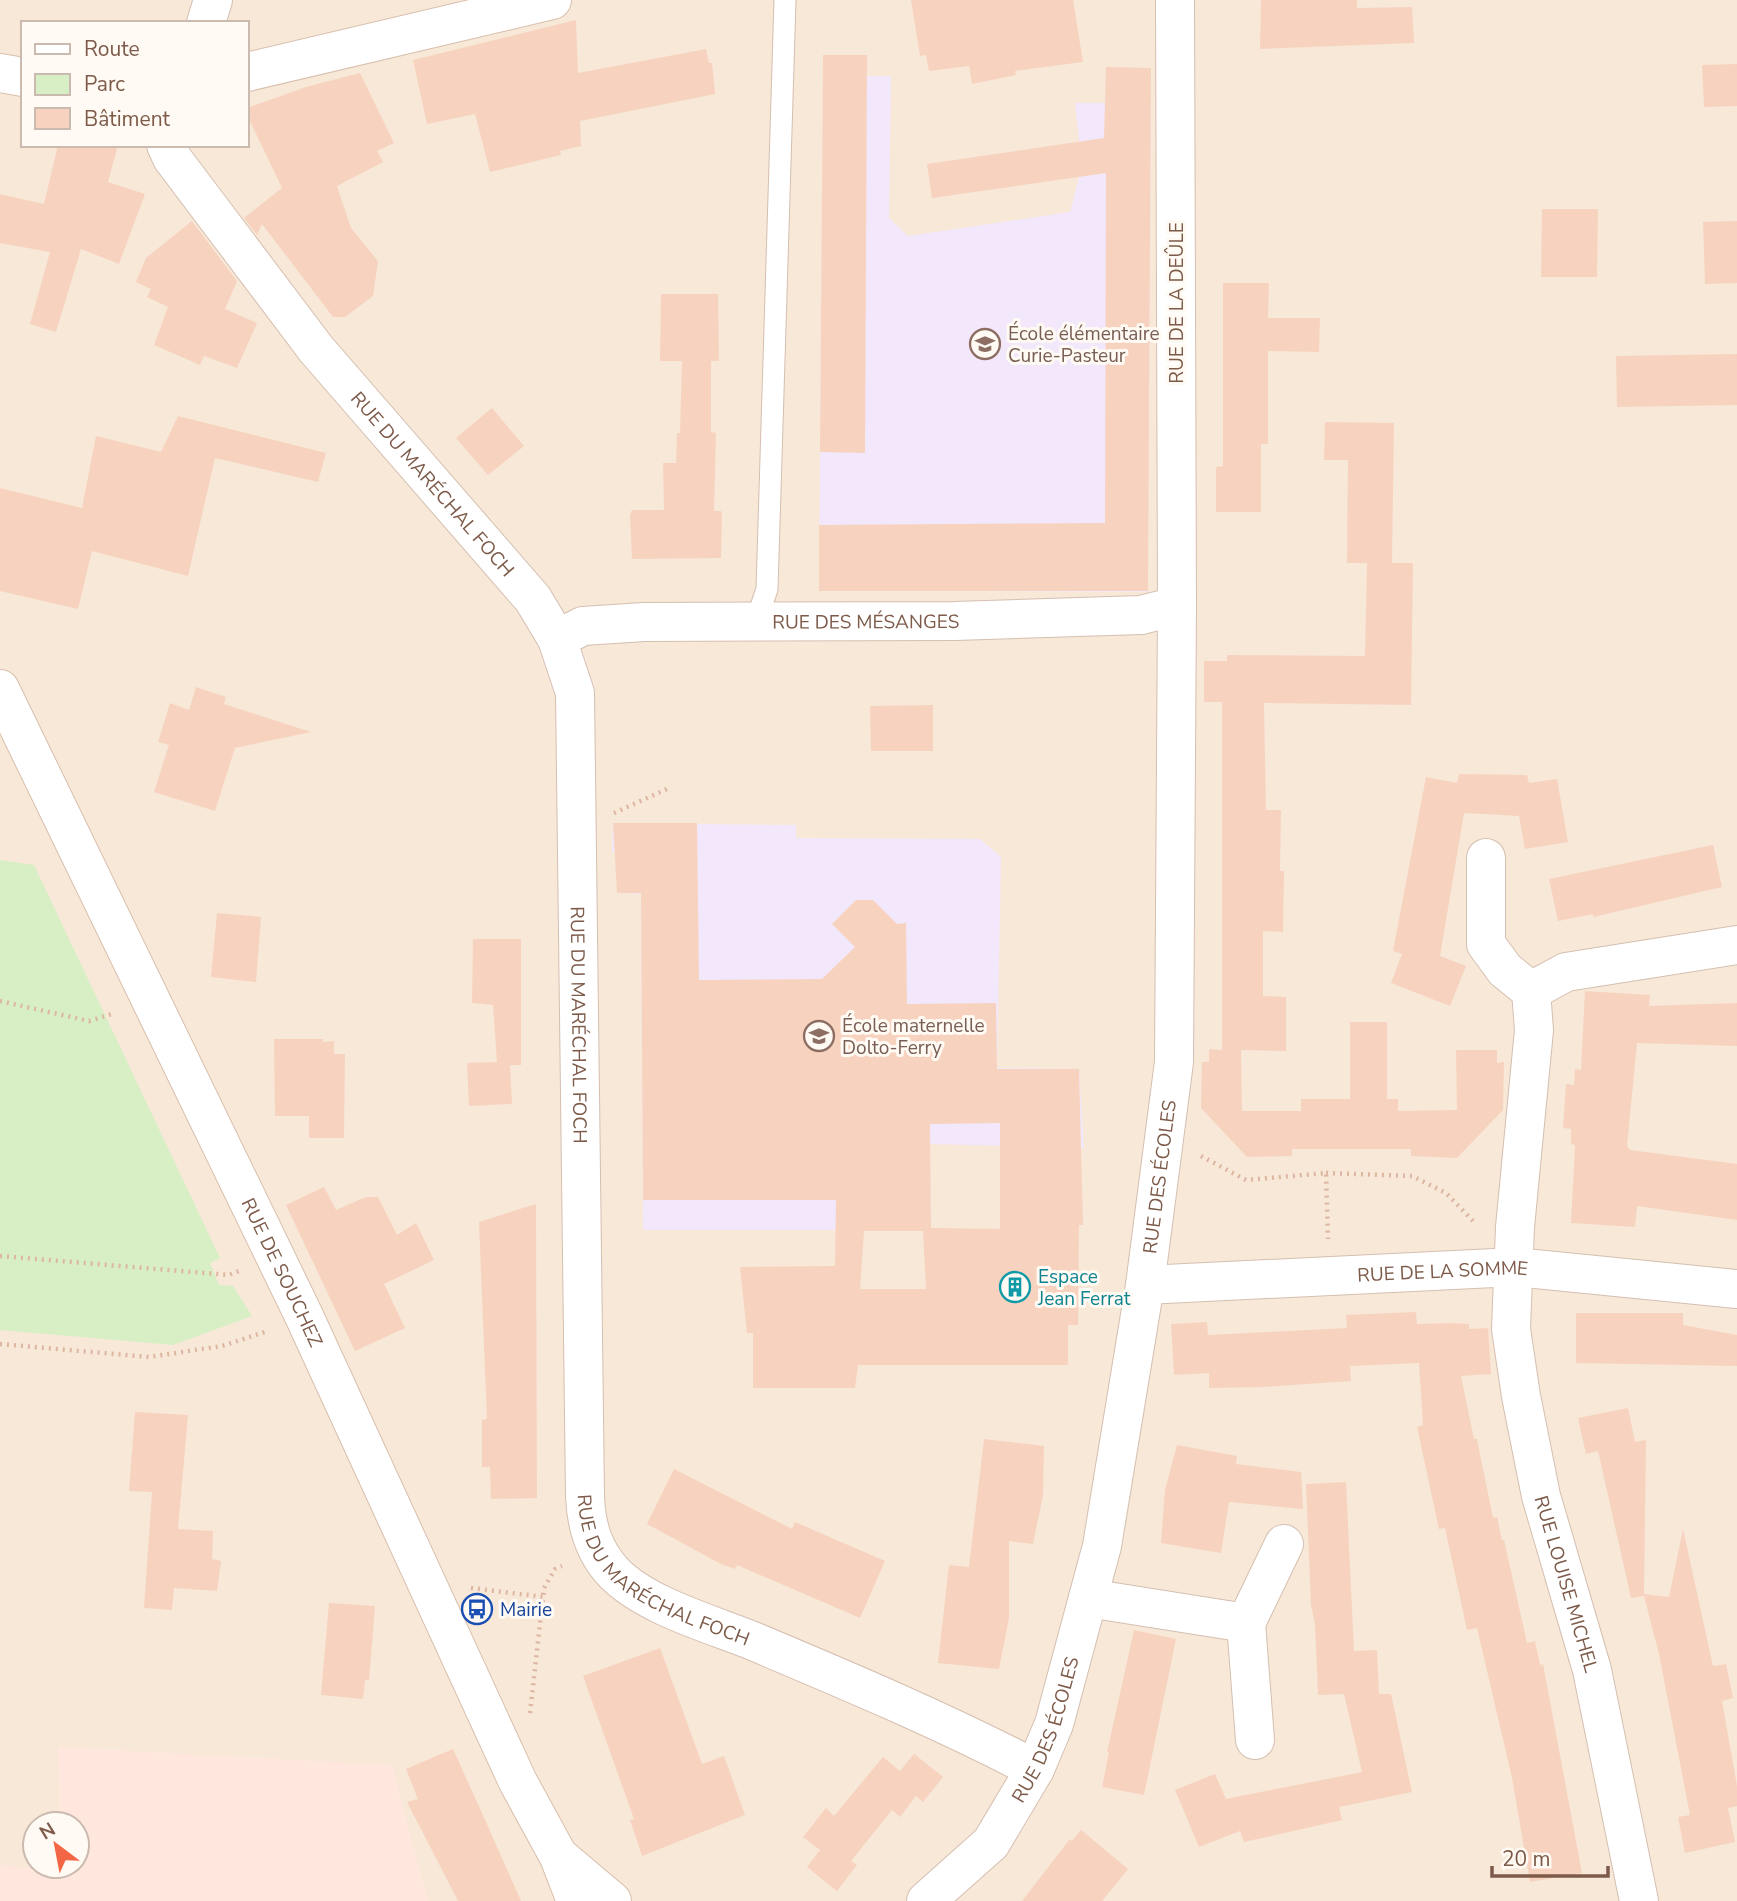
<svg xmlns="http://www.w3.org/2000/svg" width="1737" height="1901" font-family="'Nunito Sans',sans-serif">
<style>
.residential{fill:#f7e8d8;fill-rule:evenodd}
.commercial{fill:#ffe7de}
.education{fill:#f3e7fb}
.green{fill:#d8efc6}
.building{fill:#f7d3bf;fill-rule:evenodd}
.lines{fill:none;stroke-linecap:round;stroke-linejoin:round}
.lane-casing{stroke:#d5bfb0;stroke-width:23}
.street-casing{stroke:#d5bfb0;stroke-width:40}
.secondary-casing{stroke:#d9bfad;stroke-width:40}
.path{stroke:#ddb6a1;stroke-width:4.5;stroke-dasharray:2 5;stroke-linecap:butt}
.lane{stroke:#fff;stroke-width:21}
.street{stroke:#fff;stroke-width:38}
.secondary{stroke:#fff;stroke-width:38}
.labels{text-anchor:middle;stroke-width:6;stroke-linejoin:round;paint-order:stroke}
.street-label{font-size:19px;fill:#7d5a49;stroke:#fffaf3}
.education-label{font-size:19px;fill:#785e54;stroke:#fffaf3;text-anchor:start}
.culture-label{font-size:19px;fill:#0d838f;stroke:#fffaf3;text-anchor:start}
.transit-label{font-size:19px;fill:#164399;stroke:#fffaf3;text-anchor:start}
</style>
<rect width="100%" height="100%" fill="#fef6eb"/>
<path class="residential" d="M0 0H1737V1901H0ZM23 23H247V145H23ZM35 1824H77V1866H35Z"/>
<path class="commercial" d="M58 1747 392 1765 428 1901H0V1865L59 1870V1866H77V1824H59Z"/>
<g class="education">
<path d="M891 76 889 218 908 236 1070 212 1082 166 1075 103H1151L1148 592 819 590 823 77Z"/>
<path d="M613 823 796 825V838L980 839 1001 857 997 1068 1079 1069 1084 1148 930 1144 931 1230H643L641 894 623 893 617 853 612 852Z"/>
</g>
<path class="green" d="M0 860 34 865 220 1258 210 1263 219 1285 233 1286 252 1316 173 1345 0 1330Z"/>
<g class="building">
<path d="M911 0H1073L1083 62 1015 71 1016 75 972 84 969 66 929 71 926 55 920 56Z"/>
<path d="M1261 0H1357V8L1412 7 1414 43 1260 49Z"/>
<path d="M576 20 578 73 706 49 709 63H712L715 94 580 121 581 146 560 151 561 155 490 172 475 114 427 124 413 60Z"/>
<path d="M823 55H867L865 453 820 452Z"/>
<path d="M1737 64V106L1704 107 1702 65Z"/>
<path d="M1106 67 1151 68 1148 591H819V525L1105 523 1106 173 932 198 927 164 1104 138Z"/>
<path d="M360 73 394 143 377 151 383 162 337 186 351 228 378 261 373 296 345 317H333L262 224 257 235 244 218 282 188 247 115V108L306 87Z"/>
<path d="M58 145H118L108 182 145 194 119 264 81 249 56 332 30 324 50 252 0 243V194L44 204Z"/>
<path d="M1542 209H1598L1597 277H1541Z"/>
<path d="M192 221 237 281 225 309 257 323 237 368 204 356 200 365 154 345 168 307 147 297 151 289 136 282 146 258Z"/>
<path d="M1737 221V283L1705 284 1703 222Z"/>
<path d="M1223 283H1269L1268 318H1320L1319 352 1268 351V444H1261V512H1216V467L1223 466Z"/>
<path d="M661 294H718L719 361H711V432L716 433 714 511H721L722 515 721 558 632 559 630 515 632 510H664L663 463H676L677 433H680L682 361H660Z"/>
<path d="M1737 354V405L1617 407 1616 356Z"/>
<path d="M492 408 524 446 488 475 456 438Z"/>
<path d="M178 416 326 453 318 482 215 458 188 576 92 551 78 609 0 591V488L82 508 96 436 161 452Z"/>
<path d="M1325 422 1394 423 1392 563H1413L1411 705 1264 703 1266 810H1281L1280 871H1284L1283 932 1263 931V996L1286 997V1051L1241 1050 1242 1111H1301V1099H1350V1022H1387V1099H1398V1111L1457 1110 1456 1050H1497V1063L1504 1062 1503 1110 1457 1158 1411 1156V1149H1292V1156L1247 1157 1201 1108 1202 1062H1209V1049L1222 1050V702H1204V661H1227V655L1365 656 1367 563H1347L1348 460H1324Z"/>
<path d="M196 687 226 697 224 704 311 732 235 748 215 811 154 792 169 745 158 742 170 703 189 710Z"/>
<path d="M933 705V751H871L870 706Z"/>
<path d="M1459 774 1527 775 1529 783 1557 779 1568 842 1525 849 1519 816 1464 813 1440 956 1466 966 1450 1006 1391 983 1402 954 1393 951 1426 777 1457 783Z"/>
<path d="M613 823H697L699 980 822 979 855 947 832 924 856 900H873L897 924 906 923 907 1004 996 1003 997 1069H1079L1083 1225H1079L1078 1325H1068V1365H858L855 1388H753V1333H747L740 1267 835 1266 836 1200H643L641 893H617ZM1000 1123V1229L931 1228 930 1124ZM864 1231H923L926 1289H860Z"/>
<path d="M1713 845 1722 887 1593 917V914L1558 921 1549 879Z"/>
<path d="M217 913 261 917 256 982 211 977Z"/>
<path d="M473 939H521V1065H510L512 1104 469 1106 467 1063 497 1062 493 1005 472 1003Z"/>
<path d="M1585 991 1650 995 1649 1006 1737 1003V1046L1637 1043 1627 1146 1630 1150 1737 1164V1220L1637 1206 1635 1227 1571 1223 1575 1145 1571 1144V1129L1563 1128 1566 1084 1574 1085 1575 1069 1581 1070Z"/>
<path d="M274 1039H323V1042L334 1041V1054H345L344 1138H309V1116H275Z"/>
<path d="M324 1187 336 1210 366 1197H378L397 1235 416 1223 434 1260 384 1284 405 1328 355 1351 286 1205Z"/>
<path d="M536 1204 537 1498 491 1499 490 1467H482V1420L487 1419 479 1222Z"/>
<path d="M1416 1312 1417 1324 1452 1323 1469 1324V1329L1488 1328 1491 1374 1461 1376 1474 1439H1477L1493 1518 1497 1517 1502 1540H1504L1527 1643 1535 1641 1540 1665 1543 1664 1582 1873 1530 1882 1512 1778 1477 1628 1467 1630 1445 1528 1439 1529 1417 1427 1423 1425 1419 1363 1350 1366 1351 1381 1263 1387 1209 1388V1373L1174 1375 1171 1324 1207 1322 1208 1335 1347 1328 1346 1315Z"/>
<path d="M1576 1313H1683V1325L1737 1335V1366L1576 1363Z"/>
<path d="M1628 1408 1635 1442 1646 1440 1644 1594 1669 1597 1683 1529 1713 1666 1726 1664 1733 1698 1722 1701 1737 1786V1806L1728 1808 1735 1842 1685 1853 1678 1817 1690 1815 1659 1654 1644 1596 1631 1598 1598 1451 1586 1454 1578 1418Z"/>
<path d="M135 1412 188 1415 178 1529 213 1531 212 1559 221 1561 217 1591 174 1588 172 1610 144 1608 152 1492 129 1491Z"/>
<path d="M984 1439 1044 1446 1043 1495 1033 1544 1009 1541V1618L999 1669 938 1663 949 1565 969 1567Z"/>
<path d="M1177 1445 1237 1456 1236 1464 1301 1472 1303 1509 1229 1502 1221 1553 1161 1543 1165 1490Z"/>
<path d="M674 1469 792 1529 795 1522 885 1561 860 1618 737 1565 735 1569 721 1564 647 1524Z"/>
<path d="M1346 1482 1354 1651 1377 1650 1379 1694H1391L1412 1792 1339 1807 1342 1820 1244 1842 1240 1831 1199 1847 1175 1790 1215 1774 1226 1799 1362 1772 1344 1694 1318 1695 1315 1625 1311 1605 1306 1484Z"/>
<path d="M329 1603 375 1606 369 1680H365L363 1699 321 1695Z"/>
<path d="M1134 1630 1176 1639 1144 1795 1102 1787 1109 1752H1107Z"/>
<path d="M660 1648 702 1764 724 1756 745 1815 642 1856 630 1820 634 1819 583 1676Z"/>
<path d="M453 1749 486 1822 521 1901H458L407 1802 418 1799 406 1769Z"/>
<path d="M914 1754 943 1777 923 1802 916 1796 900 1817 892 1810 851 1861 857 1865 837 1891 807 1867 820 1850 803 1837 826 1808 834 1816 883 1757 900 1771Z"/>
<path d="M1081 1830 1128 1869 1102 1901H1022L1070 1839 1072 1841Z"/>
</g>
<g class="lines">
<g class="lane-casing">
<path id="lane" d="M757 619 767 589 785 0"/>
</g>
<g class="street-casing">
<g id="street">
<path d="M206 23 213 0"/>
<path id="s1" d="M166 145 172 158 316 349 533 599 557 639 575 693 585 1496C586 1525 593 1551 614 1573 646 1606 711 1624 753 1641 848 1681 943 1721 1035 1769"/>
<path id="s2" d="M557 639 583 626 644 622 955 621 1141 615 1177 606"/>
<path id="s3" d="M1486 858V944L1505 970 1531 991 1534 1030 1515 1227 1511 1329 1521 1396 1541 1496 1592 1670 1639 1901"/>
<path d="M1531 991 1566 972 1737 945"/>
<path id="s4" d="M1145 1285 1515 1267 1737 1289"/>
<path d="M1088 1598 1246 1623 1255 1740"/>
<path d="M1246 1623 1284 1544"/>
<path id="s5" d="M926 1901 991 1843 1035 1769 1054 1724 1102 1546 1145 1285 1174 1062 1177 606 1175 0"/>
</g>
</g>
<g class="secondary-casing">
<g id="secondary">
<path d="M247 72 552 0"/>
<path d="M0 73 23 77"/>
<path id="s6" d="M0 689 304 1316 518 1782 559 1857 576 1901"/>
<path d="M561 1858 612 1901"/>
</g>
</g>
<g class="path">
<path d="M614 813 667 789"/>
<path d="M0 1001 89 1021 115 1013"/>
<path d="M1201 1156 1246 1180 1326 1173 1328 1239"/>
<path d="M1326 1173 1412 1176 1446 1193 1476 1224"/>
<path d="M0 1256 229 1275 241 1270"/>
<path d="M0 1344 149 1357 222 1346 268 1331"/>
<path d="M471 1588 544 1597"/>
<path d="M530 1713 544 1588 555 1569 562 1566"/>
</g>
<use href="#lane" class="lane"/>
<use href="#street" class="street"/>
<use href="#secondary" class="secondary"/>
</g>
<defs>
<g id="school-ring" transform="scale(1.575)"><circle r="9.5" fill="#fffaf3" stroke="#8d6e63" stroke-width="1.5"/><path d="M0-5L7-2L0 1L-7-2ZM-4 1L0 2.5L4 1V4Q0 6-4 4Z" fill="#8d6e63"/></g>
<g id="building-ring" transform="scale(1.575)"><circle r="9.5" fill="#fffaf3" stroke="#0f9aa8" stroke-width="1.5"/><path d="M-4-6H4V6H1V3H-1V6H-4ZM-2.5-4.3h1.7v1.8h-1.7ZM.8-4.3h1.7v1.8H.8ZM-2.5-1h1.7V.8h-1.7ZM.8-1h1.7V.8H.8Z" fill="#0f9aa8"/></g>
<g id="bus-ring" transform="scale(1.575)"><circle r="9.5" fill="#fffaf3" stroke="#1a4fb4" stroke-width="1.5"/><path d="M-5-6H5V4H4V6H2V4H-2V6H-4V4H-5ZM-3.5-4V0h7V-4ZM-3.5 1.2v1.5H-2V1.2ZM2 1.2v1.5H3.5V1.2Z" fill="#1a4fb4"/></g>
</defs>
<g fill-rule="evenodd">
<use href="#school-ring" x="985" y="344"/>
<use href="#school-ring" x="819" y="1036"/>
<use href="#building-ring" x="1015" y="1287"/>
<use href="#bus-ring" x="477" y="1609"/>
</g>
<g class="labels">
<g class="street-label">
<text transform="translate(1176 303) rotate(-90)" y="7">RUE DE LA DEÛLE</text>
<text dy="7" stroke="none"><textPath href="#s1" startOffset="432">RUE DU MARÉCHAL FOCH</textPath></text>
<text dy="7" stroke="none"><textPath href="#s2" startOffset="312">RUE DES MÉSANGES</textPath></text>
<text dy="7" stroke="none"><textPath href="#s1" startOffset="1020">RUE DU MARÉCHAL FOCH</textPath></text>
<text dy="7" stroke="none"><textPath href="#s5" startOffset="780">RUE DES ÉCOLES</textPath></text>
<text dy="7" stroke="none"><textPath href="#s6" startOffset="648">RUE DE SOUCHEZ</textPath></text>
<text dy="7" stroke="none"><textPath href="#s4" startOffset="298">RUE DE LA SOMME</textPath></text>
<text dy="7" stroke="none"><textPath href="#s1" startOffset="1608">RUE DU MARÉCHAL FOCH</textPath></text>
<text dy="7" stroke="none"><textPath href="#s3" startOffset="752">RUE LOUISE MICHEL</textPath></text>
<text dy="7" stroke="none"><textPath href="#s5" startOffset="214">RUE DES ÉCOLES</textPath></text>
</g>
<g class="education-label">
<text x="1008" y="340">École élémentaire<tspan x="1008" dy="22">Curie-Pasteur</tspan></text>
<text x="842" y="1032">École maternelle<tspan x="842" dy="22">Dolto-Ferry</tspan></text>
</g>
<g class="culture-label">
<text x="1038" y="1283">Espace<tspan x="1038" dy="22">Jean Ferrat</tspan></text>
</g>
<g class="transit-label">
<text x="500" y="1616">Mairie</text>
</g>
</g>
<rect x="21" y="21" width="228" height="126" fill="#fffaf3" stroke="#cbbaaf" stroke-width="2"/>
<rect x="35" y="44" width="35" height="10" fill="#ffffff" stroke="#cbbaaf" stroke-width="2"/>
<text x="84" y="56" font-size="21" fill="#7d5a49">Route</text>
<rect x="35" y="74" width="35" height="21" fill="#d8efc6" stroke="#cbbaaf" stroke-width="2"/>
<text x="84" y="91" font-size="21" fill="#7d5a49">Parc</text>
<rect x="35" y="108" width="35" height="21" fill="#f7d3bf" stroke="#cbbaaf" stroke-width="2"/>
<text x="84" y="126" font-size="21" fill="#7d5a49">Bâtiment</text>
<g transform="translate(56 1845) rotate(328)"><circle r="33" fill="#fffaf3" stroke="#cbbaaf" stroke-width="2"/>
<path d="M0-5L12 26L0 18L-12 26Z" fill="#f36645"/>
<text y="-10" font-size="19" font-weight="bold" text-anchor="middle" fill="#7d5a49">N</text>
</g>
<path d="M1492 1866v10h116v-10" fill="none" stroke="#7d5a49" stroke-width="3.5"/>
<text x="1502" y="1866" font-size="21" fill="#7d5a49" stroke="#fffaf3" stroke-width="5" paint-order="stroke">20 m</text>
</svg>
